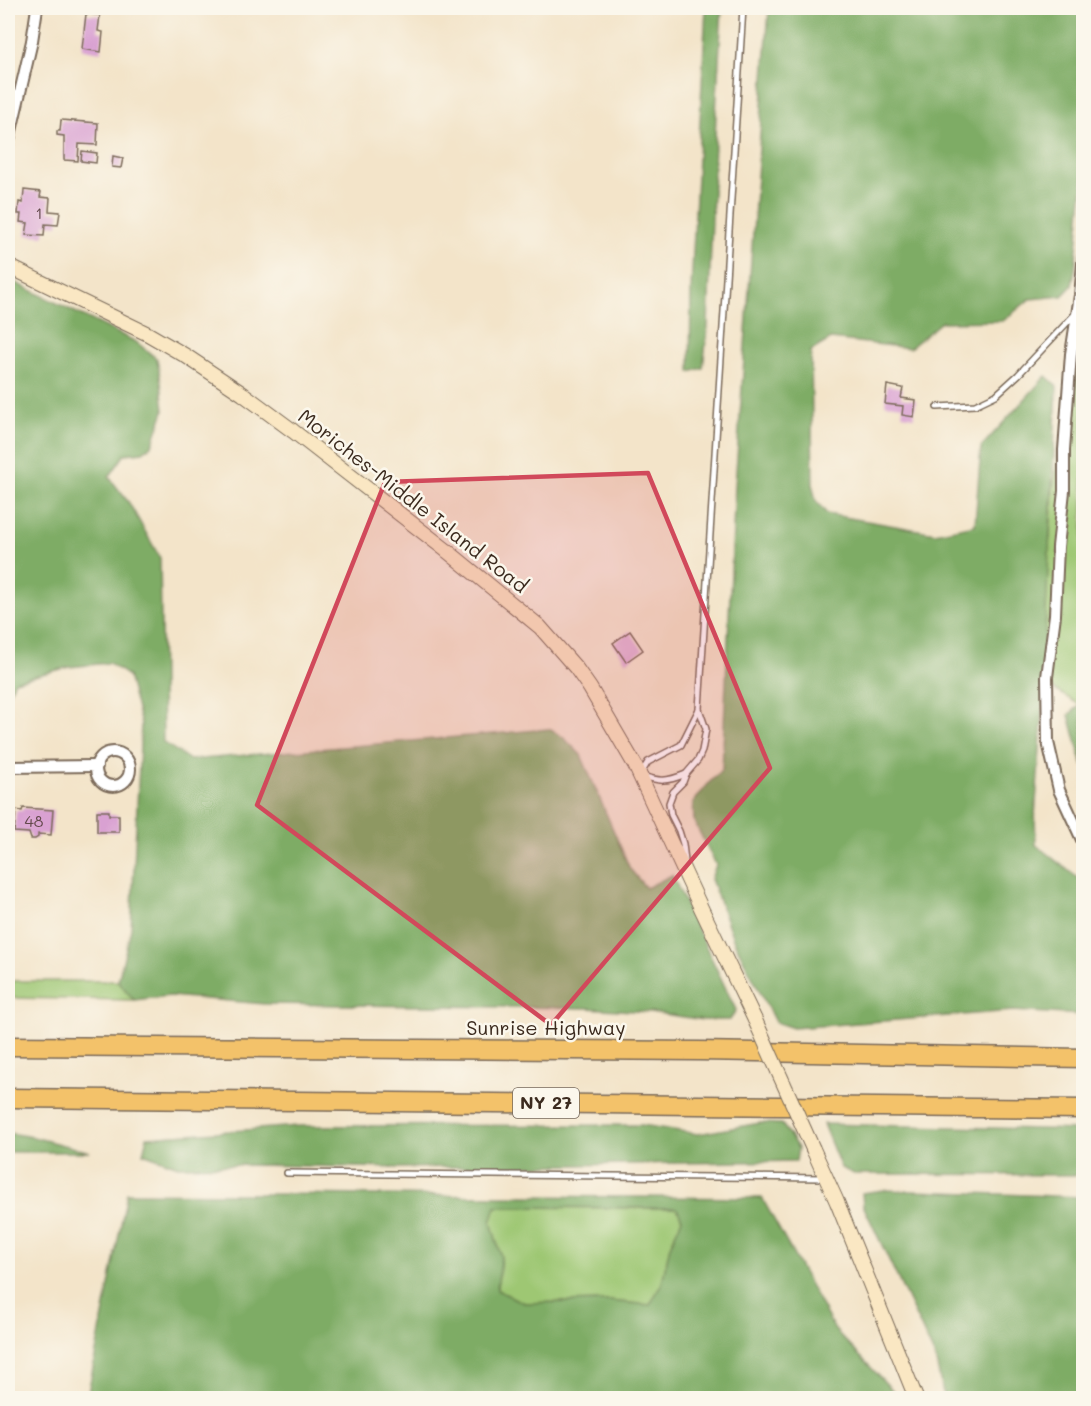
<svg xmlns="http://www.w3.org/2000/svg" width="1091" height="1406" font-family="Mali,sans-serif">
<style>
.green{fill:#9ec773;stroke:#6c7848;stroke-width:1.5}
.forest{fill:#7eac65;stroke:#5c6b42;stroke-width:1.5;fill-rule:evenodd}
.building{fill:#d9a1d2}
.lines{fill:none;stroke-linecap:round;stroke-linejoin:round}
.lane-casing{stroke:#7b6b5a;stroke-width:8}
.street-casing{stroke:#7b6b5a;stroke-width:14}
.secondary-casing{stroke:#7b6b5a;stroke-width:16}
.highway-casing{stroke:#7b6b5a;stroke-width:21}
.lane{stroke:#fff;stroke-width:5}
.street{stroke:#fff;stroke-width:10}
.secondary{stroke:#fae7c3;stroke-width:14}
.highway{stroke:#f3c26a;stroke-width:18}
.secondary-bridge-casing{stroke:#7b6b5a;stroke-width:16;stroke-linecap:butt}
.secondary-bridge{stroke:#fae7c3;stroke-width:14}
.marked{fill:#d1495b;fill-opacity:0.2;stroke:#d1495b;stroke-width:4.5;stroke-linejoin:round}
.labels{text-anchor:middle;stroke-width:5;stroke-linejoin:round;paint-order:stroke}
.number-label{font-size:16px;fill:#62484b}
.shield{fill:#fbf7ec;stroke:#75685c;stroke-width:1.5}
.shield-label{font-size:18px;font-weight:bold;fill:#3b2a1e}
.street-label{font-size:20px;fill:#3b2a1e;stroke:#fbf7ec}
</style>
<rect width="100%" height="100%" fill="#fbf7ec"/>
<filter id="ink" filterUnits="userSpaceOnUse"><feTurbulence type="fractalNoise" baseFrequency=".0167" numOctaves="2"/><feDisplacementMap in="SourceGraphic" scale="12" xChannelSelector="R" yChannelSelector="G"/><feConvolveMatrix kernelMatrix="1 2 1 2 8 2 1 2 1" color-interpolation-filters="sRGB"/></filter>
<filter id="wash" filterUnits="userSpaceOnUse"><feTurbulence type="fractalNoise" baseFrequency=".008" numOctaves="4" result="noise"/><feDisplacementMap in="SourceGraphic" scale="24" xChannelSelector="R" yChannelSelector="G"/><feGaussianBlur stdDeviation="1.35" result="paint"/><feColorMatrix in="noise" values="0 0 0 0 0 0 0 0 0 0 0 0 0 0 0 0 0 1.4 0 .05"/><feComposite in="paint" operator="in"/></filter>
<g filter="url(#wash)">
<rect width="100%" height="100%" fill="#f3e4c9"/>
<g class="green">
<path d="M1083 317V707L1040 681 1032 605 1050 538 1053 487 1076 354Z"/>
<path d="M8 981H118L134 1000 8 998Z"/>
<path d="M496 1207 677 1208 682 1219 670 1246 662 1283 650 1305 609 1301 524 1303 497 1290 501 1257 491 1222Z"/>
</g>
<g class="forest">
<path d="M706 8H722L716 113 708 325 703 368 690 372 691 290Z"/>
<path d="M769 8H1083L1084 175 1075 270 1072 286 1062 296 1030 299 1003 321 941 322 910 348 831 339 811 351 813 488 816 501 827 514 935 533 975 525 981 447 1046 376 1057 386 1044 652 1042 722 1035 816 1036 845 1083 882V1015L1013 1011 793 1028 775 1022 734 941 711 879 716 865 694 821 693 803 709 783 722 770 735 486Z"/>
<path d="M8 279 136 342 157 359 161 383 164 411 152 445 143 452 125 454 109 477 129 503 160 558 163 742 190 760 549 729 563 737 581 755 630 869 646 888 672 875 736 1010 730 1020H704L650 1012 586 1008 265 1004 170 996 134 1000 118 981 131 929 141 724 128 676 109 663 69 667 15 681 8 695Z"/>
<path d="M1083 702V766L1069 715Z"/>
<path d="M760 1123 782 1124 798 1148 796 1161 400 1168 256 1165 178 1166 143 1153 147 1137 299 1126 642 1125 698 1134Z"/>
<path d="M823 1124 1083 1130V1175L854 1174 841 1168Z"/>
<path d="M8 1133 33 1137 90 1152H8Z"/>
<path d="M885 1190 1083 1197V1398H944L935 1357 863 1205 862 1193Z"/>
<path d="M127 1193 762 1198 835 1330 900 1398H87ZM496 1207 677 1208 682 1219 670 1246 662 1283 650 1305 609 1301 524 1303 497 1290 501 1257 491 1222Z"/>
</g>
<g id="blocks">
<g class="building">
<path d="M86 14 100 15 98 31 103 32 101 52 82 49Z"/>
<path d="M61 120 98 123 97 145 79 144 78 161 64 160V136L57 135V131H60Z"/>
<path d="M82 151 97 153 96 163 81 161Z"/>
<path d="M113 156 123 158 121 168 112 167Z"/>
<path d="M24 190 41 192 40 197 50 198 49 211 60 212 58 225 45 224 44 236 26 235 28 223 20 222 21 214H18L19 202 23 203Z"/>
<path d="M887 385 903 388 901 398 916 400 914 417 902 415 903 406 885 404Z"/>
<path d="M630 631 643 650 626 662 613 643Z"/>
<path d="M23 808 53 810 51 835 38 834V837L35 839H31L29 833 14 832 16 810 22 811Z"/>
<path d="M97 811H109V815H119V832H97Z"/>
</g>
</g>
</g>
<g filter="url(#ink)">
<use href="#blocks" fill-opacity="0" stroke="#7b6b5a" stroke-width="1.5"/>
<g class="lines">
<g class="lane-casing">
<g id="lane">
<path d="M937 407 975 405 996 395 1018 375 1076 313"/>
<path d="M686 774C666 782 660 782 640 775L648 762 681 745 699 709 743 8"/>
<path d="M685 861 683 844 679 831 671 815 669 803 673 792 683 782 686 774 698 760 702 751 706 729 699 709"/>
<path d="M287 1173 824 1178"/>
</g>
</g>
<g class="street-casing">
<g id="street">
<path d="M8 144 32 41 37 8"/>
<path d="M1084 254 1080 295 1071 354 1064 450V491L1058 547 1055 615 1047 677 1048 742 1059 790 1084 844"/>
<circle cx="113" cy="769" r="17"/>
<path d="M8 767 97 766"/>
</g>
</g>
<g class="secondary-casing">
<g id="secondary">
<path d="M8 266 148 334 186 356 243 394 293 431 446 550 540 627 576 668 590 688 635 765 702 910 755 1020"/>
<path d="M813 1149 837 1202 916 1398"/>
</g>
</g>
<g class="highway-casing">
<g id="highway">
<path d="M8 1046 699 1051 1084 1058"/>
<path d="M8 1098 1084 1109"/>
</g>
</g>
<use href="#lane" class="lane"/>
<use href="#street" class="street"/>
<use href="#secondary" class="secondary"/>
<use href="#highway" class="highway"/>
<g class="secondary-bridge-casing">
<path id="secondary-bridge" d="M755 1020 813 1149"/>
</g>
<use href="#secondary-bridge" class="secondary-bridge"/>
</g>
</g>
<path class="marked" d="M648 473 770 768 551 1025 257 805 385 482Z"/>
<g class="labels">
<g class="number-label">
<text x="39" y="219">1</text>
<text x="34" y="827">48</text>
</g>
<rect class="shield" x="513" y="1088" width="66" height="30" rx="4.5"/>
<g class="shield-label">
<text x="546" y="1109">NY 27</text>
</g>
<g class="street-label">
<text transform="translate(413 501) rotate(38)" y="7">Moriches-Middle Island Road</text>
<text x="546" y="1035">Sunrise Highway</text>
</g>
</g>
<rect width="1091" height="1406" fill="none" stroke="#fbf7ec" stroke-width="30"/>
</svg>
